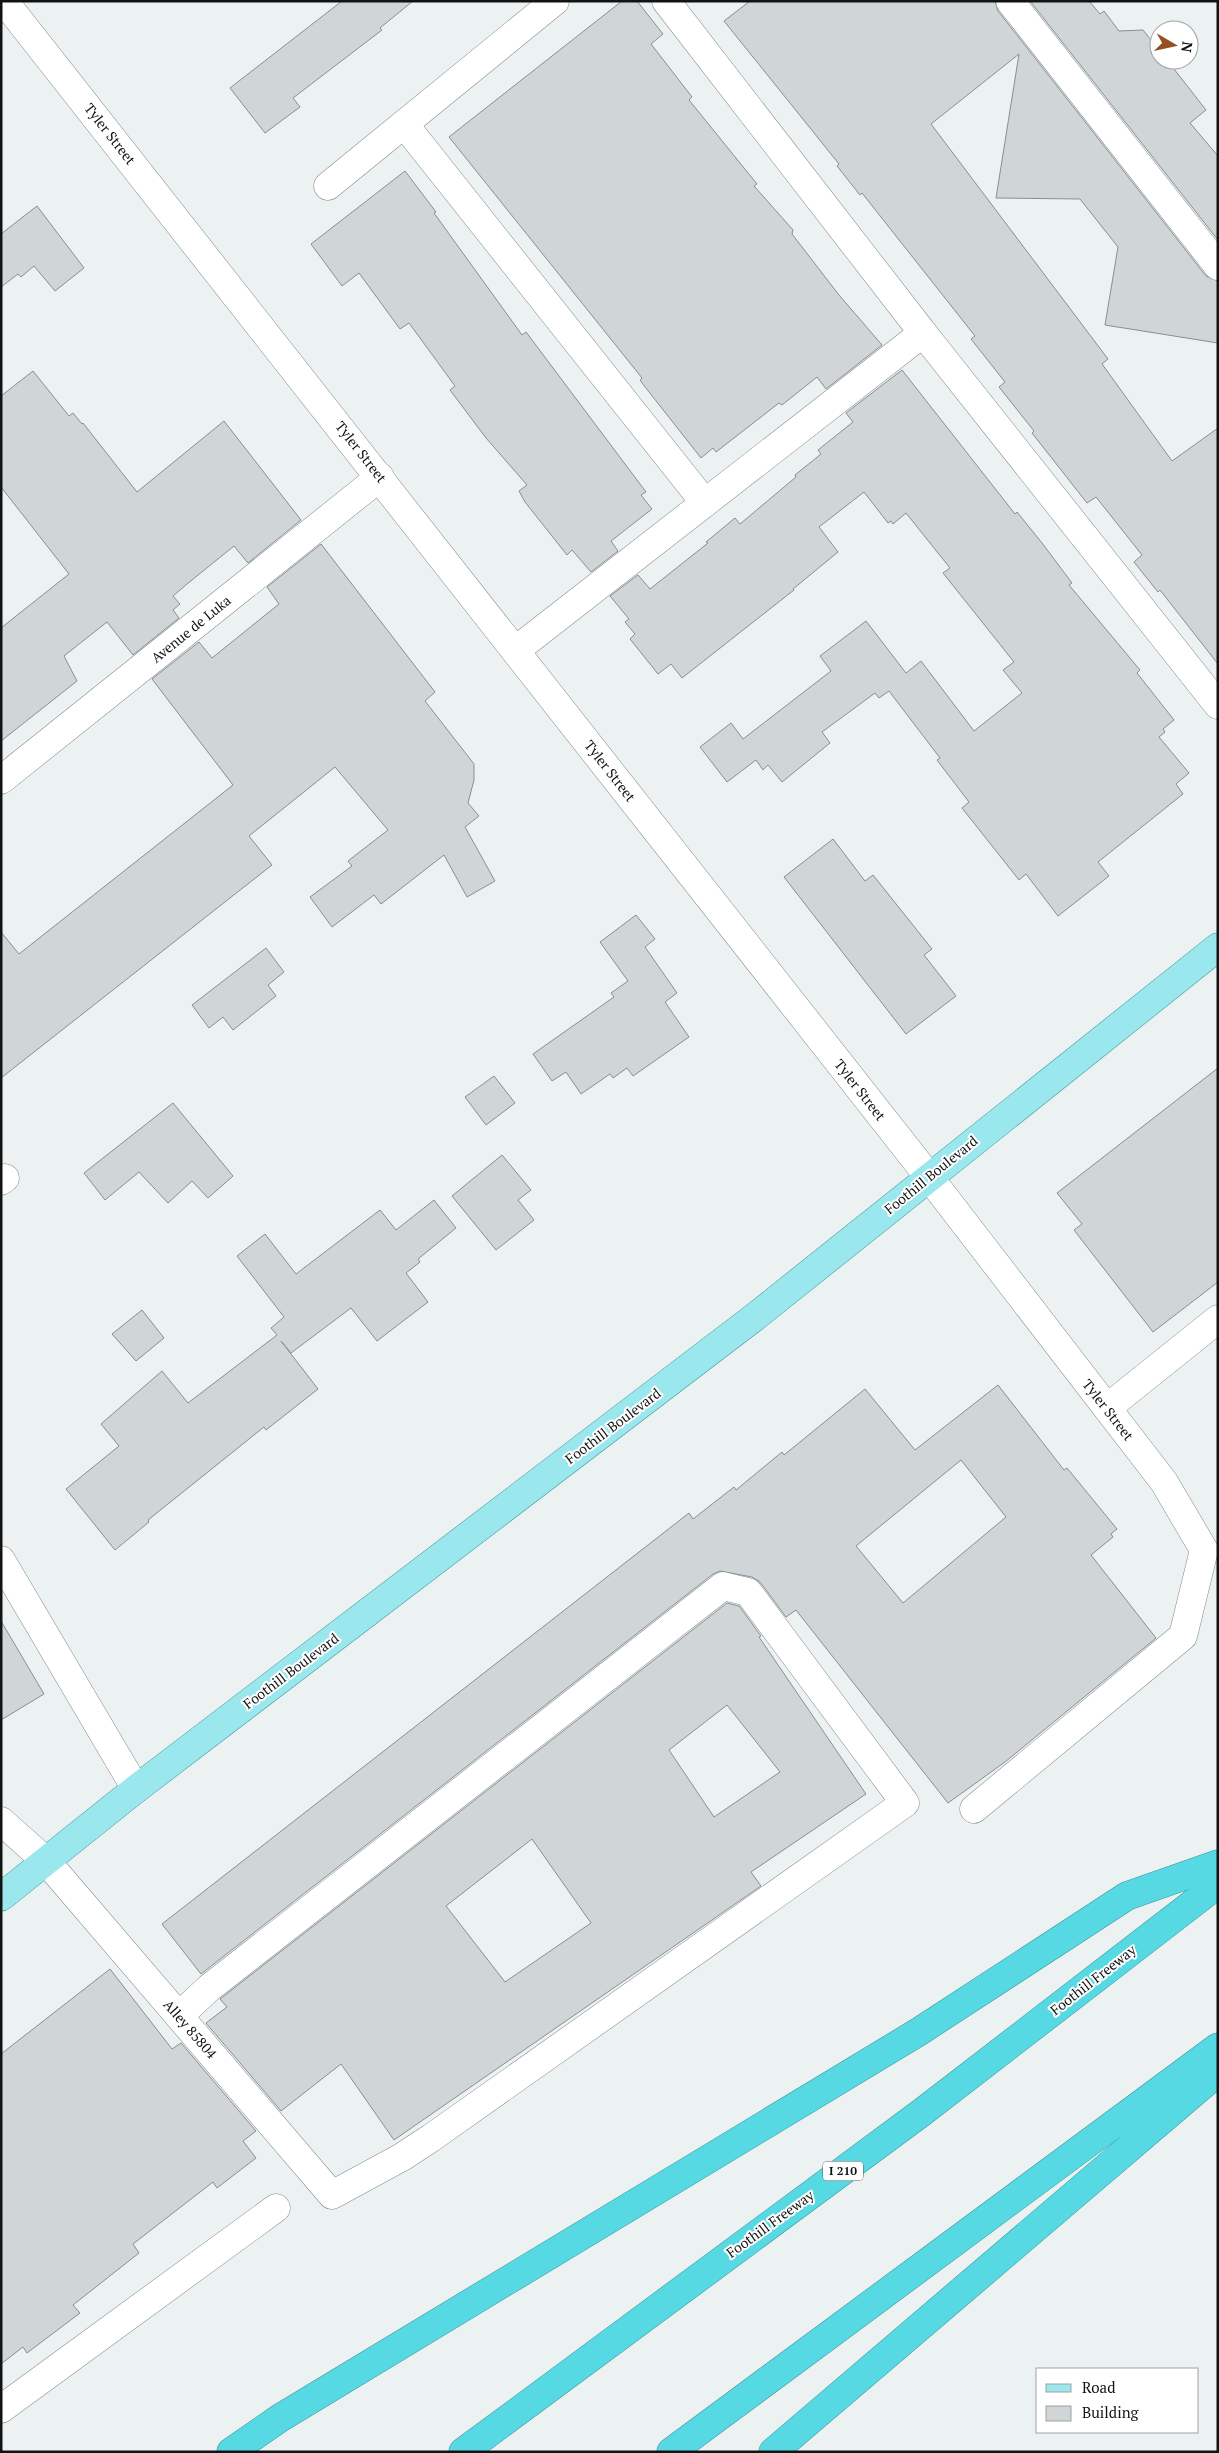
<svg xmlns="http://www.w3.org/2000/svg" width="1219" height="2453" font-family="'PT Serif',serif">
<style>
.building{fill:#d0d6d7;stroke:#898e8f;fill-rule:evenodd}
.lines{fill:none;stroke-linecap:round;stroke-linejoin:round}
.minor-casing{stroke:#868c8c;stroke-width:29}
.major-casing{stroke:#3f949b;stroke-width:29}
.highway-casing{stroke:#3f949b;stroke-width:29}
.minor{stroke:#fff;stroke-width:28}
.major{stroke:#9ae8ee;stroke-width:28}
.highway{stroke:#57d9e3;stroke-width:28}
.labels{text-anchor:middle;stroke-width:4;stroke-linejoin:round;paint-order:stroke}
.shield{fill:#fff;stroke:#595a5a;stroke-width:1}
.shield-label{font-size:12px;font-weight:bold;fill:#121414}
.street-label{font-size:14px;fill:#121414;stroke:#fff}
</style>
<rect width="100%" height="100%" fill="#ecf2f2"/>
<g class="building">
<path d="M342 1H413L380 28 382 30 293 98 300 107 265 133 230 88Z"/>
<path d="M622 1H637L663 34 651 44 692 97 689 100 757 184 754 186 793 230 792 234 839 295 882 345 826 389 817 377 782 405 779 403 716 452 713 448 701 458 642 383 640 380 642 378 449 137Z"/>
<path d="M750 1H995L998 11 1206 276 1218 281V343L1105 325 1118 247 1080 199 996 198 1019 54 931 124 1108 359 1102 364 1172 461 1218 428V664L1160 590 1158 592 1134 562 1142 555 1096 497 1087 503 1032 433 1034 431 999 387 1005 382 971 339 975 336 862 193 860 195 837 166 839 164 724 21Z"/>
<path d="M1030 1H1089L1100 14 1104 11 1119 31 1143 30 1159 50V60H1167L1206 110 1190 123 1218 156V240Z"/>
<path d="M405 171 436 212 434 213 522 335 526 332 646 492 641 495 652 509 611 541 618 551 591 572 572 550 567 555 525 502 519 491 527 485 486 438 450 390 455 386 409 323 400 329 359 273 342 286 311 244Z"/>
<path d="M37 206 84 268 55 291 34 266 21 277 18 274 1 287V234Z"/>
<path d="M902 370 1015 514 1017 512 1042 543 1072 583 1069 585 1140 670 1137 673 1174 720 1163 729 1165 732 1159 737 1189 773 1176 784 1183 794 1098 862 1109 876 1058 916 1026 874 1019 880 962 808 969 802 937 760 940 758 889 691 879 698 875 693 822 732 830 743 782 782 768 765 763 770 756 760 727 782 700 747 731 723 743 739 831 671 820 656 866 621 906 673 921 661 974 731 1022 693 1003 670 1014 662 943 573 950 568 906 513 893 524 891 521 888 523 864 492 819 527 838 552 793 589 794 590 682 678 671 664 658 674 630 639 635 634 625 622 629 619 610 596 638 575 650 589 708 543 706 542 735 518 740 524 796 477 795 475 821 454 818 450 853 422 846 413Z"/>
<path d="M33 371 69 416 73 413 82 424 83 423 137 492 224 421 301 520 248 563 234 546 187 584 173 596 180 604 173 610 179 618 133 655 107 622 64 656 77 681 1 741V628L69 574 1 487V396Z"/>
<path d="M321 544 435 692 425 701 474 764V780L468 803 479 816 465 827 495 881 467 897 444 855 381 904 374 895 332 927 310 897 352 866 348 861 388 830 335 767 249 836 272 865 1 1078V932L19 954 233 785 152 679 199 642 212 658 279 604 267 587Z"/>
<path d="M833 839 865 881 873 875 932 949 924 955 956 996 906 1034 784 877Z"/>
<path d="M636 915 655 939 645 947 677 993 665 1002 689 1037 633 1076 627 1068 613 1078 610 1074 581 1094 566 1072 552 1081 533 1054 614 997 611 993 628 981 600 942Z"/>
<path d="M266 948 284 972 268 985 276 996 233 1030 223 1017 209 1028 192 1005Z"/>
<path d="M1218 1068V1282L1153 1332 1074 1230 1082 1224 1057 1193Z"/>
<path d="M494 1076 515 1103 486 1125 465 1097Z"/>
<path d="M173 1103 233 1176 208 1198 192 1181 168 1203 139 1172 105 1200 84 1173Z"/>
<path d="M502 1155 531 1190 518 1200 534 1220 496 1250 452 1196Z"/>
<path d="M434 1200 456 1228 418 1259 420 1262 406 1273 428 1302 377 1341 351 1308 291 1353 281 1341 318 1389 266 1430 264 1427 148 1520 149 1522 115 1550 66 1489 119 1446 101 1424 162 1371 188 1403 277 1335 271 1328 284 1317 237 1256 265 1234 296 1274 380 1210 396 1230Z"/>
<path d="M142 1310 164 1338 136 1361 112 1334Z"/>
<path d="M998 1385 1064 1470 1067 1468 1117 1529 1111 1534 1113 1537 1091 1555 1156 1638 1005 1762 948 1803 796 1610 786 1617 760 1582 752 1577 720 1571 713 1574 201 1974 162 1924 689 1513 693 1519 734 1487 736 1490 782 1452 784 1455 865 1389 915 1450ZM961 1460 1006 1517 903 1603 856 1546Z"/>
<path d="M727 1603 739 1606 761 1636 759 1637 866 1794 751 1872 761 1886 394 2140 341 2064 281 2111 206 2023 227 2007 220 1999ZM727 1705 780 1772 714 1817 669 1750ZM532 1839 591 1923 505 1982 446 1906Z"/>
<path d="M1 1621 44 1694 1 1720Z"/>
<path d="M110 1969 172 2049 181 2043 256 2131 243 2141 256 2158 217 2188 213 2182 133 2244 139 2253 73 2305 80 2313 27 2353 23 2347 1 2364V2054Z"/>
</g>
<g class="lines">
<g class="minor-casing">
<g id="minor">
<path d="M4 1 929 1177 1164 1482 1204 1550 1183 1636 974 1809"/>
<path d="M666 1 923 333"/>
<path d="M1010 1 1218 266"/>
<path d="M404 124 705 503"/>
<path d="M328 186 555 1"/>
<path d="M516 650 923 333 1218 705"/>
<path d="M1 780 380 477"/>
<path d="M1 1181 5 1178"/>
<path d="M1107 1408 1218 1319"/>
<path d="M1 1560 136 1789"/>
<path d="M1 1821 47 1862 332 2195 402 2157 431 2138 905 1803 748 1592 723 1586 209 1988 179 2016"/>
<path d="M1 2409 276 2208"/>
</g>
</g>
<g class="major-casing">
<path id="major" d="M1 1897 136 1789 756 1316 1218 947"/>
</g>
<g class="highway-casing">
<g id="highway">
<path d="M231 2452 280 2418 920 2031 1127 1896 1218 1864"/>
<path d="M463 2452 921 2113 1218 1884"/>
<path d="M671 2452 1218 2047"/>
<path d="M773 2452 1218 2072"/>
</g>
</g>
<use href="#minor" class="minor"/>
<use href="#major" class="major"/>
<use href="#highway" class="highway"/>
</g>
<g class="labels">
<rect class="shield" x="823" y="2161.5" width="40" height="19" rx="4"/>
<g class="shield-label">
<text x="843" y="2175">I 210</text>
</g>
<g class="street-label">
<text transform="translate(110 134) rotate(52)" y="5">Tyler Street</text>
<text transform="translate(361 452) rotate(52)" y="5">Tyler Street</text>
<text transform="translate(191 629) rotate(-39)" y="5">Avenue de Luka</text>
<text transform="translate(610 771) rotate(52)" y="5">Tyler Street</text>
<text transform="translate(860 1090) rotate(52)" y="5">Tyler Street</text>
<text transform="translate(931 1175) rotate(-39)" y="5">Foothill Boulevard</text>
<text transform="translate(1108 1410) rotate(52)" y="5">Tyler Street</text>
<text transform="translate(613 1426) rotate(-37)" y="5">Foothill Boulevard</text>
<text transform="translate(291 1671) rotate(-37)" y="5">Foothill Boulevard</text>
<text transform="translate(1093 1980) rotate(-38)" y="5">Foothill Freeway</text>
<text transform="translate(190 2029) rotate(49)" y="5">Alley 85804</text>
<text transform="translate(770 2224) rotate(-36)" y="5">Foothill Freeway</text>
</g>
</g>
<rect width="1219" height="2453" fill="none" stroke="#121414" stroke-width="5"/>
<rect x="1036" y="2368" width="162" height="65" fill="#ffffff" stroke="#a0a1a1"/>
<rect x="1046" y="2384" width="25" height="8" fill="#9ae8ee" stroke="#a0a1a1"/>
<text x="1082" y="2393" font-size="15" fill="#121414">Road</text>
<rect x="1046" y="2406" width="25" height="15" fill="#d0d6d7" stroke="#a0a1a1"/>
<text x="1082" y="2418" font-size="15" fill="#121414">Building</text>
<g transform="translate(1174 45) rotate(99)"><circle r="24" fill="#ffffff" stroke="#a0a1a1"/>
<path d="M0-4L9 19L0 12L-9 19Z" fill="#945022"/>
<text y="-8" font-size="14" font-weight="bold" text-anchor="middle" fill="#121414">N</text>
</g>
</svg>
